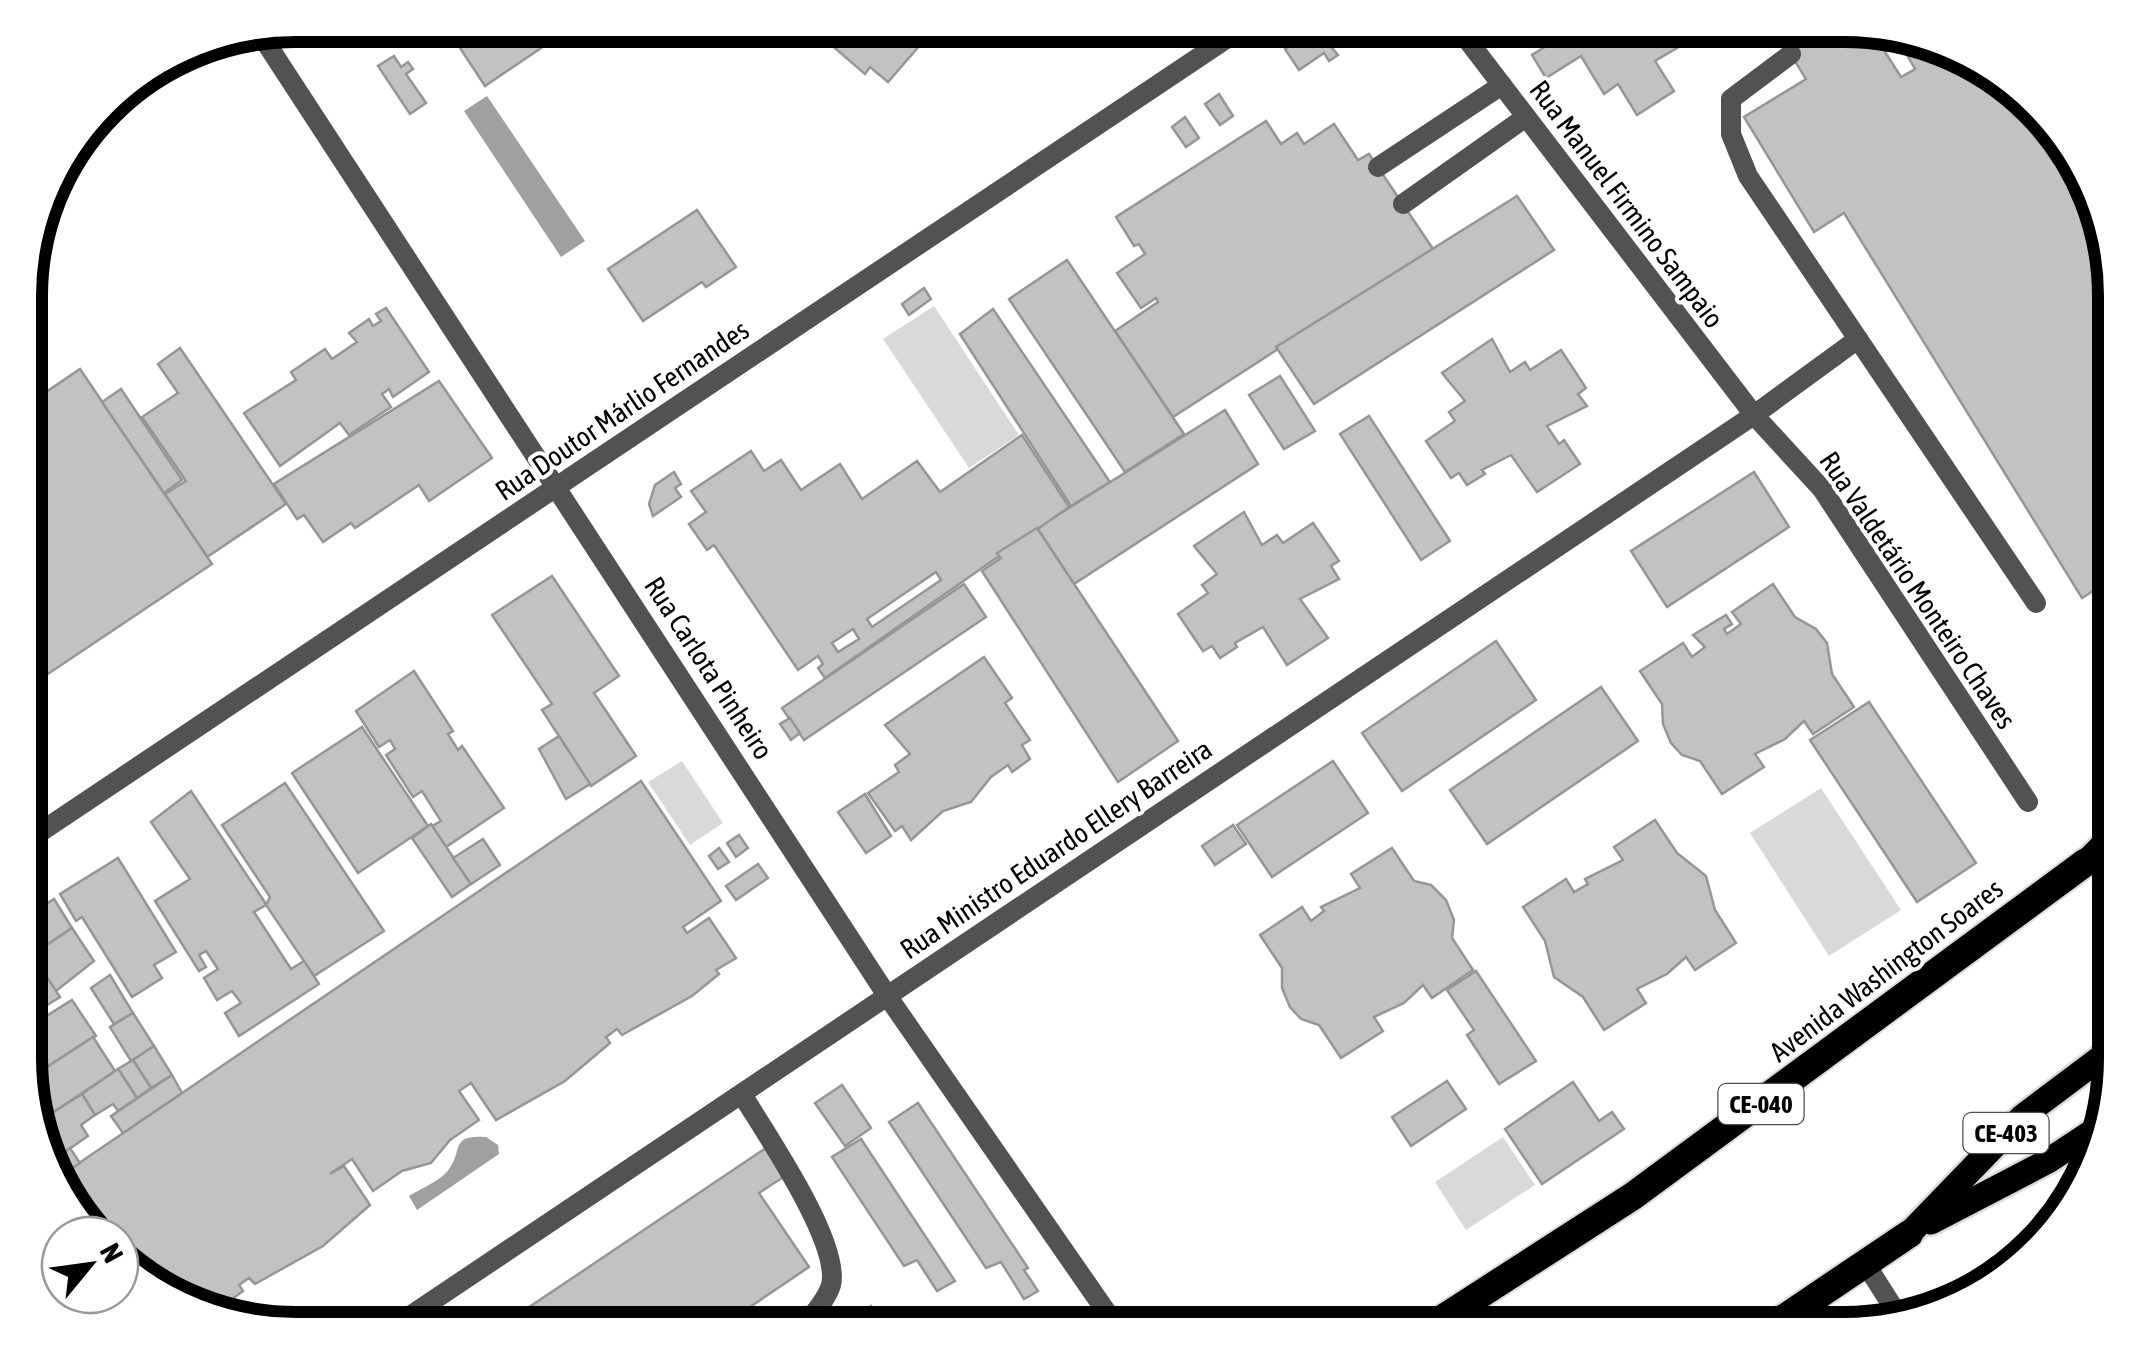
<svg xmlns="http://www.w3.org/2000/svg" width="2141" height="1355" font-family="'Asap Condensed',sans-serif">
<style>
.green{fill:#d9d9d9}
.water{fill:#a0a0a0}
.building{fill:#c2c2c2;stroke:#969696;stroke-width:2.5;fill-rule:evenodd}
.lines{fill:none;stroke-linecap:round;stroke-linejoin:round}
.primary-casing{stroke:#dbdbdb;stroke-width:30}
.trunk-casing{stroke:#dbdbdb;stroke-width:32}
.service{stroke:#525252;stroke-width:20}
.minor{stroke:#525252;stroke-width:20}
.tertiary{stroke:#525252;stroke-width:20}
.primary{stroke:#000;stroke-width:25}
.trunk{stroke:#000;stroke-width:28}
.labels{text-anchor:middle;stroke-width:8;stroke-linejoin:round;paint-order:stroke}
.shield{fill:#fff;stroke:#4c4c4c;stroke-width:2.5}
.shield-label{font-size:25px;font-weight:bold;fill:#000}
.street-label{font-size:28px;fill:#000;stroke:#fff}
.rim{fill:none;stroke:#000;stroke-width:12}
</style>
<rect width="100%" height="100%" fill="#fff"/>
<g class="green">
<path d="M934 306 1019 435 969 468 883 339Z"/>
<path d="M682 761 723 823 690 845 648 782Z"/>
<path d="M1821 788 1901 910 1829 956 1750 833Z"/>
<path d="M1503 1137 1535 1185 1466 1230 1435 1182Z"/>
</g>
<g class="water">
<path d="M487 96 585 241 561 257 464 111Z"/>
<path d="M486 1137 498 1145 499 1154 417 1210 409 1196C420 1189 442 1180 449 1169 463 1150 450 1134 486 1137Z"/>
</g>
<g class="building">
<path d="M445 25H575L485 86Z"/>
<path d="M808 25H908L904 30 921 44 888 82 870 67 865 74Z"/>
<path d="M1322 25H1329L1340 42 1332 48 1338 55 1329 61 1324 53 1299 70 1285 49Z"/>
<path d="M1561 25H1692L1694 27 1673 44 1677 48 1655 61 1674 91 1637 115 1618 84 1604 94 1581 56 1546 78 1532 55 1567 33Z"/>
<path d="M1786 25H1845L1902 42 1907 50 1913 46 1995 70 2079 160 2115 278V577L2082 598 1844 213 1814 232 1744 117 1806 79 1776 30ZM1900 43 1915 69 1901 77 1885 52Z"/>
<path d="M394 56 401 67 408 62 413 69 406 74 426 103 410 114 378 66Z"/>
<path d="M1219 94 1233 116 1220 125 1205 104Z"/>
<path d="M1185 117 1199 138 1186 147 1172 127Z"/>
<path d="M1266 121 1281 144 1297 133 1304 144 1334 124 1358 160 1369 154 1433 249 1173 417 1115 331 1158 302 1156 298 1141 308 1117 273 1145 254 1139 244 1134 246 1116 217Z"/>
<path d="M1517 196 1554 250 1314 404 1276 347Z"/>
<path d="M697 210 736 267 706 287 702 282 643 321 608 269Z"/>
<path d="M1067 260 1184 434 1125 472 1009 299Z"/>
<path d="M924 288 931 299 909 315 902 304Z"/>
<path d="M386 308 429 372 393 397 389 389 382 394 391 407 349 435 340 423 280 466 244 413 296 380 291 372 325 349 332 359 357 342 349 333 369 319 373 326 381 321 376 314Z"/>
<path d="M993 309 1110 482 1071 506 960 334Z"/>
<path d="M1492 339 1510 372 1525 362 1530 370 1561 350 1586 388 1578 394 1587 406 1547 426 1559 444 1564 440 1580 464 1537 492 1511 455 1482 470 1485 474 1467 485 1459 473 1451 478 1426 441 1455 421 1449 412 1465 401 1442 373Z"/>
<path d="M180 348 286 504 207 557 165 494 186 481 142 417 178 393 158 364Z"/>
<path d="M80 369 212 564 27 688V405Z"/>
<path d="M1280 376 1315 431 1284 449 1249 395Z"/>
<path d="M439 381 492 458 429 501 419 485 355 528 351 523 323 542 304 515 297 519 274 484Z"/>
<path d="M121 389 182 480 164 493 102 402Z"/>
<path d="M1225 410 1258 464 1074 584 1037 528Z"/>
<path d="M1369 416 1450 541 1421 560 1340 434Z"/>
<path d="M1022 435 1069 507 825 678 818 668 823 664 818 656 798 670 714 545 707 550 689 524 706 512 691 491 751 451 764 471 781 460 801 490 840 464 862 499 917 461 940 492ZM936 572 941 580 872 627 867 619ZM853 629 859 639 838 652 832 643Z"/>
<path d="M674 472 681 484 675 488 681 497 653 516 649 504 655 485Z"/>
<path d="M1754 472 1789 527 1667 607 1631 551Z"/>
<path d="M1244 512 1262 545 1277 535 1283 543 1313 523 1339 561 1331 566 1339 579 1300 599 1328 638 1287 665 1263 627 1235 643 1237 647 1220 658 1212 646 1203 651 1178 614 1208 593 1202 585 1217 574 1194 546Z"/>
<path d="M1037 528 1178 741 1118 782 982 571 1001 558 997 553Z"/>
<path d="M552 576 619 676 594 693 636 756 591 786 542 710 552 704 492 615Z"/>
<path d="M964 584 986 617 804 740 782 708Z"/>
<path d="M1773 584 1795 617 1816 629 1827 643 1832 674 1854 707 1813 734 1804 721 1785 739 1755 754 1764 767 1722 794 1700 761 1682 755 1671 743 1663 724 1662 704 1640 671 1683 643 1692 657 1705 647 1693 635 1726 615 1732 624 1724 629 1727 634 1741 624 1732 612Z"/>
<path d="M1496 641 1536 700 1402 791 1362 733Z"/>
<path d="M984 657 1012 698 1005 703 1030 740 1022 745 1030 759 1012 772 1008 765 991 777 971 802 943 811 911 840 902 826 895 831 868 793 899 772 895 765 910 754 885 725Z"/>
<path d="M414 671 453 731 448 734 458 750 462 746 504 808 446 847 432 826 441 821 422 791 413 797 386 755 395 749 390 740 379 747 356 711Z"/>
<path d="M1601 687 1638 741 1487 844 1450 790Z"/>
<path d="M1869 702 1976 863 1917 902 1810 740Z"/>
<path d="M790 718 800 733 791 740 780 724Z"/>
<path d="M362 727 428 826 358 873 292 773Z"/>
<path d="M559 736 590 784 566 799 539 749Z"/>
<path d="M1333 761 1368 813 1272 877 1237 825Z"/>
<path d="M641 781 721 901 683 927 687 933 709 918 736 958 716 970 719 974 692 996 622 1035 617 1029 606 1037 610 1043 565 1081 496 1120 471 1083 459 1091 479 1120 450 1140 431 1163 402 1171 373 1191 352 1159 330 1174 344 1166 370 1205 323 1246 255 1284 249 1278 239 1285 243 1291 224 1305 225 1309 146 1285 120 1257V1235H100L87 1221 90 1219 60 1176Z"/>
<path d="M285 783 384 931 314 976 266 905 270 897 222 825Z"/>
<path d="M191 791 264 901 266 905 254 912 291 969 304 961 319 984 239 1036 225 1013 241 1003 232 991 217 1000 204 978 218 969 206 951 199 955 206 967 199 971 155 901 190 879 151 822Z"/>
<path d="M865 794 891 836 866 853 838 812Z"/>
<path d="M1655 820 1677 853 1706 876 1715 910 1736 943 1695 970 1686 957 1667 974 1637 989 1646 1003 1604 1030 1583 997 1554 977 1545 941 1523 907 1566 879 1574 892 1588 884 1585 879 1623 860 1614 847Z"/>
<path d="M431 824 471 884 452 897 412 838Z"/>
<path d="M1233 825 1246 844 1215 865 1202 846Z"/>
<path d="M739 835 748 848 736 857 727 843Z"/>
<path d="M483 839 500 865 471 884 453 858Z"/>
<path d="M719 848 729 862 718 869 709 856Z"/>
<path d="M1392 848 1414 881 1431 885 1446 900 1454 920 1452 938 1473 970 1432 998 1423 985 1404 1003 1374 1017 1383 1031 1341 1058 1319 1025 1301 1019 1290 1007 1282 988V968L1260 935 1302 907 1311 921 1324 911 1321 907 1360 888 1351 874Z"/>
<path d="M118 858 176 952 154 965 162 978 132 997 82 917 76 921 60 894Z"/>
<path d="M758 864 768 878 736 900 726 886Z"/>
<path d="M54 899 72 928 32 955 27 947V916Z"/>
<path d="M72 928 94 961 56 991 32 955Z"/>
<path d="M27 947 60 997 39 1010 44 1017 27 1028Z"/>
<path d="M1476 971 1536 1061 1499 1084 1467 1035 1474 1030 1447 990Z"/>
<path d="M110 975 133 1013 114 1024 91 988Z"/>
<path d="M72 1000 96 1036 27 1080V1028Z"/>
<path d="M133 1013 154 1046 131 1061 110 1027Z"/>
<path d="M93 1037 115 1071 37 1123 27 1080Z"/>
<path d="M154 1046 172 1075 151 1088 133 1060Z"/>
<path d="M133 1060 151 1088 137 1098 118 1069Z"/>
<path d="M118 1069 137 1098 118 1111 113 1104 95 1115 82 1094Z"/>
<path d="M172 1075 182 1093 123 1133 111 1116Z"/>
<path d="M1447 1081 1466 1109 1411 1146 1392 1117Z"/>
<path d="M1573 1082 1599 1121 1612 1112 1624 1129 1542 1184 1505 1129Z"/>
<path d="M842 1085 871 1128 845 1146 815 1103Z"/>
<path d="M82 1094 95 1115 81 1125 88 1136 65 1152 43 1119Z"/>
<path d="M918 1103 1028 1268 1024 1270 1038 1291 1024 1299 1001 1262 986 1268 889 1122Z"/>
<path d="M43 1119 65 1152 70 1148 80 1163 56 1178 37 1123Z"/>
<path d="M861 1139 955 1281 937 1291 917 1260 904 1266 832 1157Z"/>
<path d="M766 1148 785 1176 759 1193 809 1267 716 1330H495Z"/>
<path d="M871 1306 882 1330H833Z"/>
</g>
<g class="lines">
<g class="primary-casing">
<g id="primary">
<path d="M2086 862 2115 833"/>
<path d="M1931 1222 2048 1161 2098 1128"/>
<path d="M1909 1234 2022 1117 2115 1047"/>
</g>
</g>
<g class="trunk-casing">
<g id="trunk">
<path d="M1768 1329 1909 1234"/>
<path d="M1425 1330 1633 1196 2086 862"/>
</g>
</g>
<g class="service">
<path d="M1791 54 1731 99V134L1748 176 2036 603"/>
<path d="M1378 167 1502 85"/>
<path d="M1403 204 1526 117"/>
<path d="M1754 415 1858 339"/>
<path d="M743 1096C766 1134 841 1243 831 1285 827 1299 809 1320 800 1330"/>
</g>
<g class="minor">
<path d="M1456 25 1754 415 1822 489 2028 802"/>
<path d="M259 32 888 997 1119 1330"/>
<path d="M27 841 1247 25"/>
<path d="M389 1330 1754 415"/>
</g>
<path class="tertiary" d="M1865 1263 1900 1318"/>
<use href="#primary" class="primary"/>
<use href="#trunk" class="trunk"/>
</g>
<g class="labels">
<g class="shield">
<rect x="1718.5" y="1084" width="85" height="40" rx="8"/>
<rect x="1963.5" y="1113" width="85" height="40" rx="8"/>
</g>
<g class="shield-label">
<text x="1761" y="1113">CE-040</text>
<text x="2006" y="1142">CE-403</text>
</g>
<g class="street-label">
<text transform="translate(1627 204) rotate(53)" y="10">Rua Manuel Firmino Sampaio</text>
<text transform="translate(622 410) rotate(-34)" y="10">Rua Doutor Márlio Fernandes</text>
<text transform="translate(1918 590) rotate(56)" y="10">Rua Valdetário Monteiro Chaves</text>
<text transform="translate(709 668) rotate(57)" y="10">Rua Carlota Pinheiro</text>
<text transform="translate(1056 849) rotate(-34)" y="10">Rua Ministro Eduardo Ellery Barreira</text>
<text transform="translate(1886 970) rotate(-37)" y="10">Avenida Washington Soares</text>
</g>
</g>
<path d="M0 0H2141V1355H0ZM296 42H1844A254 254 0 0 1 2098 296V1058A254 254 0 0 1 1844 1312H296A254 254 0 0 1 42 1058V296A254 254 0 0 1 296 42Z" fill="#fff" fill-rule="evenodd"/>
<path class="rim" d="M296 42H1844A254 254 0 0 1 2098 296V1058A254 254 0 0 1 1844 1312H296A254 254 0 0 1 42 1058V296A254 254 0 0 1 296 42Z"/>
<g transform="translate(90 1265) rotate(61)"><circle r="48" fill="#ffffff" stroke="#999999" stroke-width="2.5"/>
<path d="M0-8L18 38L0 25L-18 38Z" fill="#000000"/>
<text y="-15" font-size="28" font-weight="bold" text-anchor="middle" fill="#000000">N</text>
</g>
</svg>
